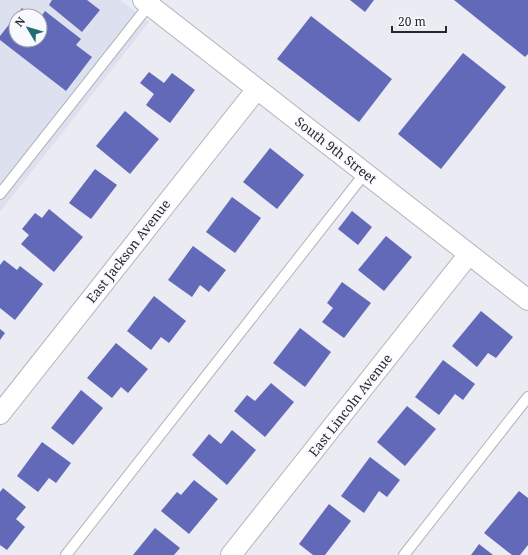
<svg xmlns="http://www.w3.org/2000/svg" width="528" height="555" font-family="'Noto Serif',serif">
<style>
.built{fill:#dde0ef;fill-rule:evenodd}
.building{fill:#6269b8}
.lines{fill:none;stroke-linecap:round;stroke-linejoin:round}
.service-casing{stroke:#b3b4bb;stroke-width:12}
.minor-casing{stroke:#b3b4bb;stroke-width:22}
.service{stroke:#fff;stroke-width:10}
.minor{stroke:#fff;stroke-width:20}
.labels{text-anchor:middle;stroke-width:4;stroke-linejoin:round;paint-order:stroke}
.street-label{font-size:13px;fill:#28282b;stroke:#f8f9fe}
</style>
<rect width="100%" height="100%" fill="#eaebf3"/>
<path class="built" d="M0 0H120L149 22 0 212ZM16 16H40V40H16Z"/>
<g class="building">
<path d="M52 0H87L100 10 82 32 49 5Z"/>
<path d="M350 0H374L365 12Z"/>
<path d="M454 0H528V54L525 57Z"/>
<path d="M22 8 32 16H16V40H40V18L45 11 81 39 76 45 92 57 66 91 0 40V36Z"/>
<path d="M311 16 392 79 359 122 277 59Z"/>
<path d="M463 53 506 87 441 169 398 134Z"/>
<path d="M149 72 164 83 172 73 195 90 170 123 146 105 154 94 140 83Z"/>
<path d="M125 111 159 139 130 174 96 146Z"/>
<path d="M270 148 304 175 277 209 243 182Z"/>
<path d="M95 169 117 185 91 219 69 203Z"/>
<path d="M232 197 261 218 235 253 206 232Z"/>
<path d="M49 209 83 237 54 272 21 244 29 235 22 229 35 213 42 218Z"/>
<path d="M352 211 372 227 358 245 338 229Z"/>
<path d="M386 236 412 257 384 291 358 270Z"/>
<path d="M193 246 226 270 209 292 200 285 192 297 168 280Z"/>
<path d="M4 260 17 270 20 266 43 284 15 320 0 308V265Z"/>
<path d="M342 282 371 303 344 338 322 322 333 308 327 303Z"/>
<path d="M154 296 186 321 169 343 161 337 151 350 127 331Z"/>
<path d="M481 311 513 337 496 358 488 353 477 367 452 346Z"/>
<path d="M300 328 331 352 305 387 273 363Z"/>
<path d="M0 329 5 333 0 340Z"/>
<path d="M116 343 148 369 128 393 121 387 112 398 87 378Z"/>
<path d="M443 360 475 384 463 400 455 394 439 415 415 397Z"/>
<path d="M271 383 294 402 265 437 234 411 247 395 255 401Z"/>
<path d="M81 390 103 408 73 445 51 428Z"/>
<path d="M407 406 436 429 405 466 377 442Z"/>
<path d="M232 430 256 450 227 485 192 455 209 434 221 444Z"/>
<path d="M42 442 71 463 56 483 49 478 38 492 17 476Z"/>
<path d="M370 457 400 480 387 497 379 491 364 513 341 496Z"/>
<path d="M194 480 218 499 189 534 161 511 177 492 181 495Z"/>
<path d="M3 488 26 507 16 519 25 527 7 550 0 545V492Z"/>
<path d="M519 491 528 498V545L520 555H512L484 533Z"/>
<path d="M329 504 351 521 325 555H313L299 544Z"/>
<path d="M155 528 180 548 174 555H133Z"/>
<path d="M479 544 493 555H471Z"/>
</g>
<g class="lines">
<g class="service-casing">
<g id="service">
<path d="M0 194 149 5"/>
<path d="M66 555 365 173"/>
<path d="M404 555 528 397"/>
</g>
</g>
<g class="minor-casing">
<g id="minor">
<path d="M143 0 528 300"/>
<path d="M0 414 257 89"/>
<path d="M231 555 469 254"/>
</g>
</g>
<use href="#service" class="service"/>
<use href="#minor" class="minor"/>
</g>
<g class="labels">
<g class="street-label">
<text transform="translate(336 150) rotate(38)" y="5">South 9th Street</text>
<text transform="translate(128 251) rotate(-52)" y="5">East Jackson Avenue</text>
<text transform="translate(350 405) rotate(-52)" y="5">East Lincoln Avenue</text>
</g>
</g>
<g transform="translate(28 28) rotate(308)"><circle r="19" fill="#f8f9fe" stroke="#a5a5aa"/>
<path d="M0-3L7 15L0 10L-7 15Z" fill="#216c71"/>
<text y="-6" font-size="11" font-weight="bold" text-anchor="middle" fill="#28282b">N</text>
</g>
<path d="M392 26v6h54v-6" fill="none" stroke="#28282b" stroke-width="2"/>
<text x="398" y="26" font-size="12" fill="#28282b" stroke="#f8f9fe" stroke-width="3" paint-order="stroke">20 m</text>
</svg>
